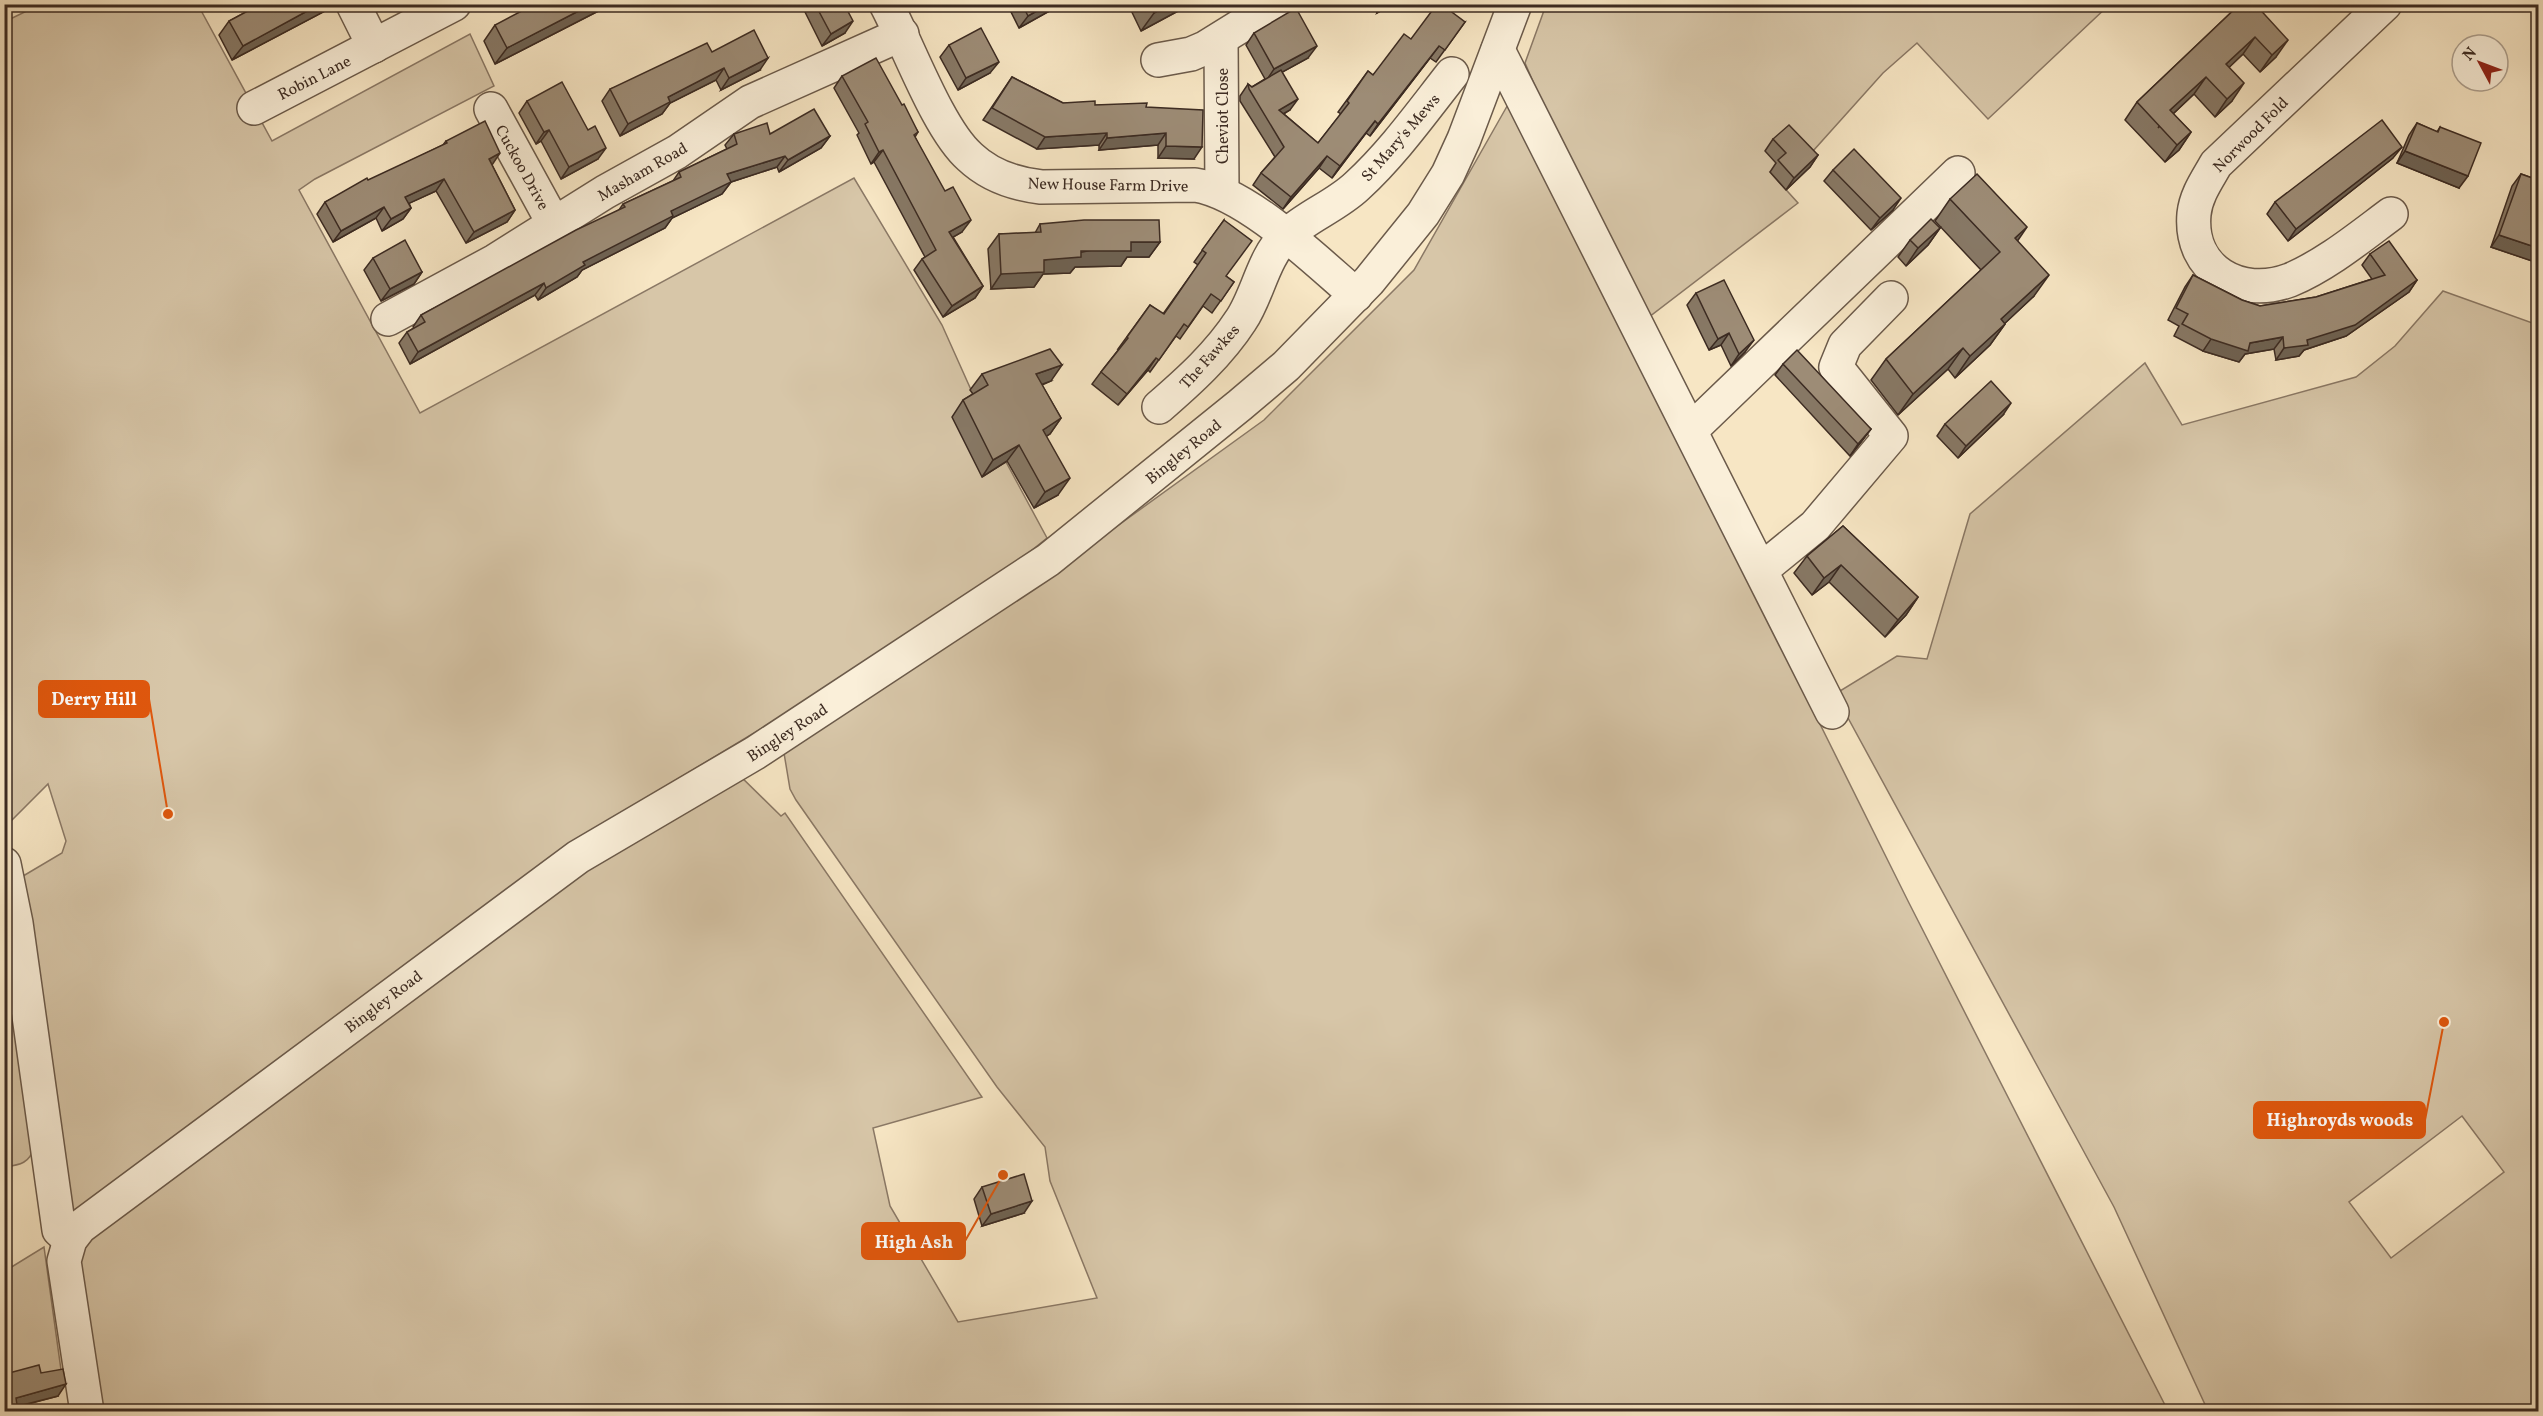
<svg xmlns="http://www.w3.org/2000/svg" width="2543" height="1416" font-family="Vollkorn,serif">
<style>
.green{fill:#d7c6a8;stroke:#8a7865;stroke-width:1.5;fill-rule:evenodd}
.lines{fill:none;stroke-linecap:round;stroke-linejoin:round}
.minor-casing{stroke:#6b5a4a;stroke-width:36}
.minor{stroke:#faefd9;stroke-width:33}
.wall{fill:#877865;stroke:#3c2b22;stroke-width:1.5}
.shaded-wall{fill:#6e6253;stroke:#3c2b22;stroke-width:1.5}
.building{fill:#9d8c76;stroke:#3c2b22;stroke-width:1.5}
.labels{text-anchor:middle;stroke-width:5;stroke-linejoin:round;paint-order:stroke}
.street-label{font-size:16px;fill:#3c2b22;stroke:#faefd9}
.leader{fill:none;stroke:#df570d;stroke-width:2}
.callout-dot{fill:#df570d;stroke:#faefd9;stroke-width:2}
.callout{fill:#df570d;stroke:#df570d;stroke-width:2}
.callout-label{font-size:18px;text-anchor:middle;font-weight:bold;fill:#fff}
</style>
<rect width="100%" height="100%" fill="#f7e6c4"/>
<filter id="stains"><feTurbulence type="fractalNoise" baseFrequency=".00333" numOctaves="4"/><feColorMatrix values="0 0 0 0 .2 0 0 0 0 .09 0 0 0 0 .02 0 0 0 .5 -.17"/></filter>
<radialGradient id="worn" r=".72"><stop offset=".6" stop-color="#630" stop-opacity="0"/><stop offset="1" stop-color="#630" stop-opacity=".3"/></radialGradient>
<g class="green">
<path d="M39 5H198L272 141 470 34 494 86 315 179 299 190 420 413 854 178 942 325 976 401 982 476 1006 462 1047 538 960 608 625 811 166 1142 78 1211 67 1214 13 882 62 853 66 841 48 784 7 825 4 820V22Z"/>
<path d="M1546 5H2109L1988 119 1917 43 1883 73 1804 161 1770 172 1798 203 1645 320 1562 149 1525 63Z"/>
<path d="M1510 101 1909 903 2168 1411H103L81 1281V1252L90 1233 629 836 734 770 781 816 785 813 982 1097 873 1128 890 1206 958 1322 1097 1298 1050 1181 1045 1147 997 1087 796 800 790 789 783 747 1048 576 1264 420 1414 270Z"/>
<path d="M2443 291 2538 325V1411H2208L2114 1207 1835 694 1897 656 1927 659 1970 514 2145 363 2182 425 2356 377 2395 346ZM2462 1116 2504 1172 2391 1258 2349 1202Z"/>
<path d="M4 967 8 969 34 1147C30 1163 20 1165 5 1167Z"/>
<path d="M44 1247 61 1370 5 1384V1271Z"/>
</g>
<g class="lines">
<g class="minor-casing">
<g id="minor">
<path d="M353 4 374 46"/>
<path d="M886 4C908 45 938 129 970 157 989 175 1015 184 1041 187L1195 185C1247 193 1315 260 1356 295"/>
<path d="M2385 4 2216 164C2207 180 2196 195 2194 214 2189 270 2240 299 2290 280 2326 265 2360 237 2391 214"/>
<path d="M1221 40 1222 192"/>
<path d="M1498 50 1832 712"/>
<path d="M1158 60 1191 54 1205 48 1276 4"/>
<path d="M254 108 454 4"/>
<path d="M491 109 554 224"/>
<path d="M388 319 495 261 605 192 677 152 750 102 902 34"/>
<path d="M1159 407C1189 381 1219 354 1241 320 1258 295 1263 257 1286 236 1307 216 1336 206 1357 186 1393 153 1422 112 1452 74"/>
<path d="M1691 430 1958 173"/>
<path d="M1761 570 1815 526 1891 436 1836 367 1845 345 1891 298"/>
<path d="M4 864 16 923 59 1230 70 1240"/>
<path d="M87 1412 64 1261 70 1240 80 1227 578 857 755 753 1048 560 1240 405 1286 366 1369 281 1423 214 1448 174 1464 139 1515 4"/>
</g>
</g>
<use href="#minor" class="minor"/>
</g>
<g class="wall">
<path d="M261 4H333L330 6 327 10 232 60 219 35 229 21Z"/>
<path d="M612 4 495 64 484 41 495 25Z"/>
<path d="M801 4H844L845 33 822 46Z"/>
<path d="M1007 4H1062L1019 28Z"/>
<path d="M1128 4H1191L1141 31Z"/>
<path d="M1373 4H1393L1377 13Z"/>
<path d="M2240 4 2276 57 2260 72 2243 54 2229 67 2232 101 2215 117 2194 94 2173 114 2191 132 2179 150 2165 162 2125 120 2137 102Z"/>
<path d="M1465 22 1436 62 1430 58 1370 136 1366 133 1332 178 1319 168 1283 209 1253 185 1261 173 1275 157 1240 101V96L1248 84 1252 87 1265 79 1246 45 1254 33 1308 58 1282 72 1290 110 1284 114 1318 143 1341 114 1338 112 1368 71 1373 75 1411 39Z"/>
<path d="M949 45 990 73 958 90 940 57Z"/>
<path d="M712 52 760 70 721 90 716 80 670 103 662 114 620 136 602 101 610 89Z"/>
<path d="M842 76 902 105 918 132 915 137 962 232 953 237 983 286 975 298 943 317 914 270 922 259 925 257 874 162 871 164 857 135 859 133 834 88Z"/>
<path d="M1012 77 1063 103 1095 105 1146 107 1194 159 1158 158V145L1099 150V145L1037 149 983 120Z"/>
<path d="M527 101 588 130 598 159 561 179 541 141 536 144 519 113Z"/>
<path d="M2417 123 2437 132 2440 127 2459 188 2397 163 2409 135Z"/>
<path d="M734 134H770L830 136 821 148 779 172 777 167 731 182 722 194 672 218 665 228 582 270 577 277 538 300 535 295 410 364 399 343 407 332 414 328 413 327 421 315 619 210 623 204 673 181 679 172 727 149 725 145Z"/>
<path d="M1773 139 1818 155 1810 167 1786 190 1770 172 1776 163 1765 151Z"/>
<path d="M446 141 492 165 515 210 507 222 466 243 436 191 409 203 411 208 403 219 382 231 376 218 333 242 317 214 325 202 443 145Z"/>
<path d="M2393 158 2288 241 2267 214 2275 202Z"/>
<path d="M1833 170 1893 210 1871 230 1824 181Z"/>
<path d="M2538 170V263L2491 247 2512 186 2521 174 2535 179Z"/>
<path d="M1950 199 2017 241 2034 296 2005 323V324L1990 345 1955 378 1948 369 1898 415 1871 380 1886 359 1981 270 1935 221Z"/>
<path d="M1224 220 1226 276 1234 282 1212 313 1203 306 1180 339 1176 336 1150 372 1148 370 1118 405 1092 384 1101 372 1119 349H1118L1150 305 1163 314 1198 265 1194 262Z"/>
<path d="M1040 224 1160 242 1149 257H1127L1121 266 1075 267 1070 273 1043 274 1034 287 991 289 988 249 999 234 1035 233Z"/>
<path d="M1940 228 1928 245 1906 266 1898 257 1910 240Z"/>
<path d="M2370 254 2417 280 2409 292 2346 336 2304 350 2299 356 2276 360 2274 349 2245 354 2239 362 2203 351 2174 336 2179 326 2168 320 2185 287 2193 275 2242 300 2260 306 2316 297 2372 279 2362 265Z"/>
<path d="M373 258 422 272 414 284 381 301 364 270Z"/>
<path d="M1696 293 1745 352 1731 366 1721 345 1709 350 1687 305Z"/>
<path d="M1783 364 1871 429 1850 456 1775 375Z"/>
<path d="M982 374 1051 381 1042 385 1061 418 1050 434 1046 436 1058 495 1034 508 1007 461 982 477 952 417 963 400 973 394 970 390Z"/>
<path d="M2003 415 1958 458 1937 436 1945 424Z"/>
<path d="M1843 526 1918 597 1906 615 1885 637 1829 582 1812 595 1794 573 1807 556Z"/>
<path d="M982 1187 1024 1213 982 1226 974 1199Z"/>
<path d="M9 1373H41L58 1396 17 1407 4 1412V1380Z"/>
</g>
<g class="shaded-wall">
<path d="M320 4H333L330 6 327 10 232 60 243 46Z"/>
<path d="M592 4H612L495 64 507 48Z"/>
<path d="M1049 4H1062L1019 28 1028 16Z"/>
<path d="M1170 4H1191L1141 31 1154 13Z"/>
<path d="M1382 4H1393L1377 13Z"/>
<path d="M853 21 845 33 822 46 831 34Z"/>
<path d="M2255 37 2243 54 2214 82 2226 64Z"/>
<path d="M2288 40 2276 57 2260 72 2272 55Z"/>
<path d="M1317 46 1308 58 1266 81 1274 69Z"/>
<path d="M1439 46 1430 58 1370 136 1378 124Z"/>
<path d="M768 58 760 70 721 90 729 78Z"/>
<path d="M999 62 990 73 958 90 966 78Z"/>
<path d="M724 68 716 80 670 103 662 114 620 136 628 124 668 97Z"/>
<path d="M2206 77 2194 94 2158 128 2170 110Z"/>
<path d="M2244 83 2232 101 2215 117 2227 99Z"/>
<path d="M1298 99 1290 110 1270 121 1279 110Z"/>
<path d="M1375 121 1366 133 1332 178 1340 166Z"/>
<path d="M549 130 541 141 536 144 544 132Z"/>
<path d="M2191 132 2179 150 2165 162 2177 145Z"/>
<path d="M1107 133 1099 145 1037 149 1045 137Z"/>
<path d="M1166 133 1158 145 1099 150 1107 138Z"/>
<path d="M830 136 821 148 779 172 788 160Z"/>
<path d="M1166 146 1202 147 1194 159 1158 158Z"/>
<path d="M2402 147 2393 158 2288 241 2296 229Z"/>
<path d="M606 148 598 159 561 179 569 167Z"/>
<path d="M883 150 874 162 871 164 879 152Z"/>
<path d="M2405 151 2468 176 2459 188 2397 163Z"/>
<path d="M500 153 492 165 489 159Z"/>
<path d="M1818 155 1810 167 1786 190 1794 178Z"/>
<path d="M785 156 777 167 731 182 722 194 672 218 665 228 582 270 577 277 538 300 546 288 583 262 671 211 727 174Z"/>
<path d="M1327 156 1319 168 1283 209 1291 197Z"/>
<path d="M444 179 436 191 397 209 405 197Z"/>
<path d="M1901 198 1893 210 1871 230 1880 218Z"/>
<path d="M384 207 376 218 333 242 341 231Z"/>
<path d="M411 208 403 219 382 231 391 219Z"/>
<path d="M515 210 507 222 466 243 474 232Z"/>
<path d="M971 220 962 232 941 244 949 232Z"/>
<path d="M2027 227 2012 249 2015 238Z"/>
<path d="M1940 228 1928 245 1906 266 1918 248Z"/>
<path d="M2499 235 2538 248V263L2491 247Z"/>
<path d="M1131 242H1160L1149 257H1127L1121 266 1075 267 1070 273 1043 274 1034 287 991 289 1001 274 1044 260Z"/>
<path d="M422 272 414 284 381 301 390 289Z"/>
<path d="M2049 275 2034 296 1986 341 2001 319Z"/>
<path d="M2417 280 2409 292 2346 336 2304 350 2299 356 2276 360 2284 348 2307 340Z"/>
<path d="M544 283 535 295 410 364 418 352Z"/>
<path d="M983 286 975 298 943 317 952 306Z"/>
<path d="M2005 324 1990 345 1955 378 1970 356Z"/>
<path d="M1729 333 1721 345 1709 350 1718 339Z"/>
<path d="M2283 337 2274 349 2245 354 2239 362 2203 351 2211 339 2250 343Z"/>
<path d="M1754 340 1745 352 1731 366 1739 354Z"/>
<path d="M1963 348 1948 369 1898 415 1913 394Z"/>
<path d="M1156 358 1148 370 1118 405 1127 394Z"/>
<path d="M1062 365 1051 381 1024 391 1036 374Z"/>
<path d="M2011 403 2003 415 1958 458 1966 446Z"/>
<path d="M1061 418 1050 434 1031 446 1043 430Z"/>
<path d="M1871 429 1862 441 1850 456 1858 444Z"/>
<path d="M1019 445 1007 461 982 477 993 460Z"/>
<path d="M1070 478 1058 495 1034 508 1045 492Z"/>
<path d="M1841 565 1829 582 1812 595 1824 578Z"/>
<path d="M1918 597 1906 615 1885 637 1898 620Z"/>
<path d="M1032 1201 1024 1213 982 1226 991 1214Z"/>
<path d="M66 1384 58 1396 7 1409 16 1398Z"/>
</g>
<g class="building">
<path d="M261 4H320L243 46 229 21Z"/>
<path d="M535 4H592L507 48 495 25Z"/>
<path d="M815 4H844L853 21 831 34Z"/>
<path d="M1022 4H1049L1028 16Z"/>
<path d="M1149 4H1170L1154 13Z"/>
<path d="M1437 4H1441L1465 22 1445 50 1439 46 1378 124 1375 121 1340 166 1327 156 1291 197 1261 173 1284 147 1249 89 1248 84 1252 87 1281 70 1298 99 1279 110 1318 143 1349 103 1347 101 1368 71 1373 75 1404 34 1411 39Z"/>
<path d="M2240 4H2255L2288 40 2272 55 2255 37 2226 64 2244 83 2227 99 2206 77 2170 110 2191 132 2177 145 2137 102Z"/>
<path d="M1296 8 1317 46 1274 69 1254 33Z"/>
<path d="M981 28 999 62 966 78 949 45Z"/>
<path d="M754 30 768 58 729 78 724 68 668 97 670 102 628 124 610 89 707 43 712 52Z"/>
<path d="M876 58 902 105 904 104 918 132 914 135 945 191 953 187 971 220 949 232 983 286 952 306 922 259 936 250 883 150 879 152 865 124 868 122 842 76Z"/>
<path d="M1012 77 1063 103 1095 101V105L1147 103 1146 107 1203 110 1202 147 1166 146V133L1107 138V133L1045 137 992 108Z"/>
<path d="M562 82 588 130 595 126 606 148 569 167 549 130 544 132 527 101Z"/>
<path d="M814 109 830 136 788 160 785 156 727 174 731 182 671 211 673 216 583 262 585 265 546 288 544 283 418 352 407 332 425 322 421 315 576 230 625 207 623 204 681 177 679 172 737 144 734 134 767 123 770 134Z"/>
<path d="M2382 120 2402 147 2296 229 2275 202Z"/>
<path d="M485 121 500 153 489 159 515 210 474 232 444 179 405 197 411 208 391 219 384 207 341 231 325 202 367 178 368 180 447 143 446 141Z"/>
<path d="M2417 123 2438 132 2440 127 2481 143 2468 176 2405 151Z"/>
<path d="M1789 125 1818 155 1794 178 1778 160 1786 153 1773 139Z"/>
<path d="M1854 149 1901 198 1880 218 1833 170Z"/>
<path d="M1977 174 2027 227 2015 238 2049 275 2001 319 2005 324 1970 356 1963 348 1913 394 1886 359 2000 252 1950 199Z"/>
<path d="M2521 174 2538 180V248L2499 235Z"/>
<path d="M1931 219 1940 228 1918 248 1910 240Z"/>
<path d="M1084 220H1159L1160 242H1131V251H1081V257L1044 260V272L1001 274 999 234 1041 232 1040 224Z"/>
<path d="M1224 220 1252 241 1226 276 1234 282 1221 301 1211 294 1188 327 1184 324 1159 360 1156 358 1127 394 1101 372 1128 338 1127 337 1150 305 1164 314 1206 253 1202 250Z"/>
<path d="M405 240 422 272 390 289 373 258Z"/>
<path d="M2389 241 2417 280 2355 325 2307 340 2308 345 2284 348 2283 337 2250 343 2248 351 2211 339 2182 324 2188 314 2176 308 2193 275 2242 300 2260 306 2316 297 2385 275 2370 254Z"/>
<path d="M1724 280 1754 340 1739 354 1729 333 1718 339 1696 293Z"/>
<path d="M1050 349 1062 365 1036 374 1061 418 1043 430 1070 478 1045 492 1019 445 993 460 963 400 988 385 982 374Z"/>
<path d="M1797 350 1871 429 1858 444 1783 364Z"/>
<path d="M1991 381 2011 403 1966 446 1945 424Z"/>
<path d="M1843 526 1918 597 1898 620 1841 565 1824 578 1807 556Z"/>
<path d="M1024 1174 1032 1201 991 1214 982 1187Z"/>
<path d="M39 1365 41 1373 63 1369 66 1384 16 1398 18 1412H4V1380L11 1379 9 1373Z"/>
</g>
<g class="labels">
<g class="street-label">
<text transform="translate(314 77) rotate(-27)" y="6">Robin Lane</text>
<text transform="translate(1222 116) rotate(-90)" y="6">Cheviot Close</text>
<text transform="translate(2250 134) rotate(-45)" y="6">Norwood Fold</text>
<text transform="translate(1400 137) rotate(-49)" y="6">St Mary's Mews</text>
<text transform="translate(523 167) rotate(61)" y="6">Cuckoo Drive</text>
<text transform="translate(642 171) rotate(-30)" y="6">Masham Road</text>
<text transform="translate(1108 184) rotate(1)" y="6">New House Farm Drive</text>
<text transform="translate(1209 356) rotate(-48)" y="6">The Fawkes</text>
<text transform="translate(1183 451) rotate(-39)" y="6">Bingley Road</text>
<text transform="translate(787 732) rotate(-33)" y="6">Bingley Road</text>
<text transform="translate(383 1001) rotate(-37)" y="6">Bingley Road</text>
</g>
</g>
<path class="leader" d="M168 814L149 699M2444 1022L2425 1120M1003 1175L965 1241"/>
<g class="callout-dot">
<circle cx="168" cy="814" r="6"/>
<circle cx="2444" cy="1022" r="6"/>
<circle cx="1003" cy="1175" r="6"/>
</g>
<g class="callout">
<rect x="39" y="681" width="110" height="36" rx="6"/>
<rect x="2254" y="1102" width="171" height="36" rx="6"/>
<rect x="862" y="1223" width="103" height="36" rx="6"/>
</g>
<g class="callout-label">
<text x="94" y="705">Derry Hill</text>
<text x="2340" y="1126">Highroyds woods</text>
<text x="914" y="1248">High Ash</text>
</g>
<rect width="2543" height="1416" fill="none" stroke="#f7e6c4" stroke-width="24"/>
<rect x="6" y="6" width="2531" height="1404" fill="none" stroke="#3c2b22" stroke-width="3"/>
<rect x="12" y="12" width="2519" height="1392" fill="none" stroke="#3c2b22" stroke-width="1.5"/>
<g transform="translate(2480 63) rotate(311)"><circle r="28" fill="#faefd9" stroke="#aea190" stroke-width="1.5"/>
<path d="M0-4.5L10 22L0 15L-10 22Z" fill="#8f2418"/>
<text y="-9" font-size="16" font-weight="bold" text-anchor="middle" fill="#3c2b22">N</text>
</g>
<rect width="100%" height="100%" filter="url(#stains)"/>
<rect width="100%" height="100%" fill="url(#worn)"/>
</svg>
